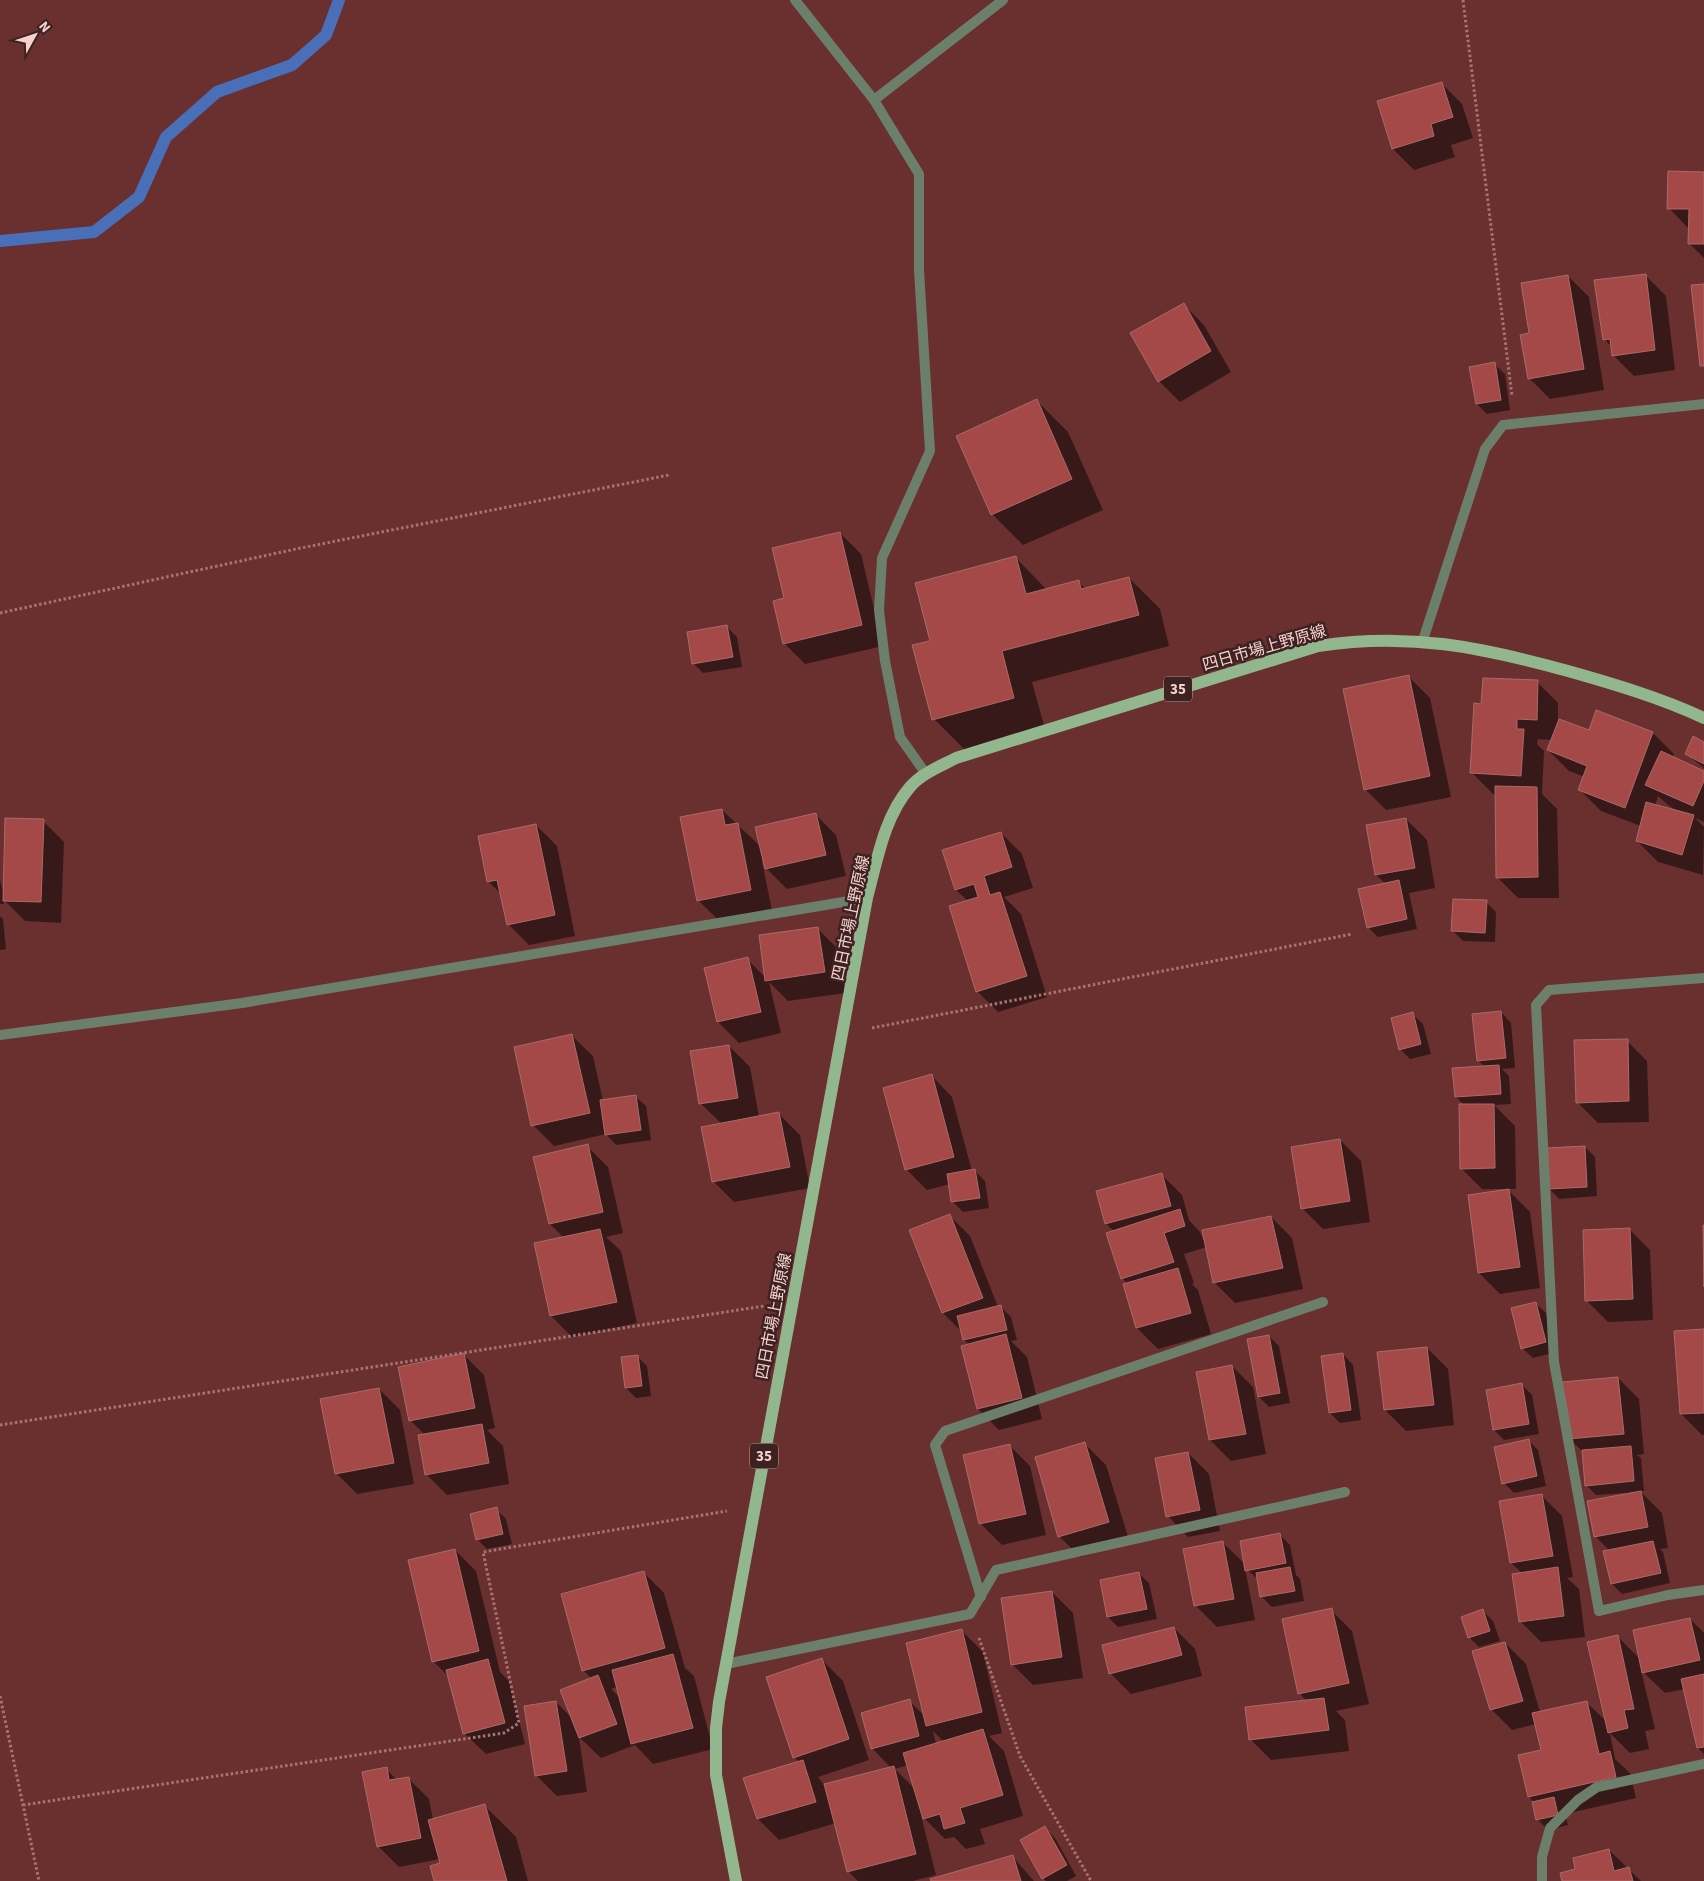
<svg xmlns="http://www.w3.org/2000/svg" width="1704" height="1881" font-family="'Source Sans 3','Noto Sans JP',sans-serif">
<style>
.shadow{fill:#0007;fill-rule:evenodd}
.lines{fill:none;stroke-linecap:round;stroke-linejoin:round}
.stream{stroke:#4a6fb9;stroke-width:12}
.building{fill:#a54948;stroke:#aa6b67}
.path{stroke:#a57573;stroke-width:3;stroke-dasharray:2.5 2.5;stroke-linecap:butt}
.lane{stroke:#6c7f6b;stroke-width:10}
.street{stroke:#6c7f6b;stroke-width:10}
.primary{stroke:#92b78f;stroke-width:12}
.labels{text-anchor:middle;stroke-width:5;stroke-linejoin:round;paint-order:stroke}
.shield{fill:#3d2221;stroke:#be9d9b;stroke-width:1}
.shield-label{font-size:15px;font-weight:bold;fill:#f6d2cf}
.street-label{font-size:16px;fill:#f6d2cf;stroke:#3d2221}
</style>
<rect width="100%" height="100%" fill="#69302f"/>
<g class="shadow">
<path d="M1441 83 1462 104 1473 138 1451 145 1455 157 1414 170 1393 149Z"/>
<path d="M1704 173V258L1689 243V229L1669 208Z"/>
<path d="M1645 275 1666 296 1675 370 1634 376 1613 355 1612 347 1604 339Z"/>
<path d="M1568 276 1589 297 1604 390 1550 399 1529 378 1531 334Z"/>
<path d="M1183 304 1204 325 1231 372 1180 402 1159 381Z"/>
<path d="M1494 364 1505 374 1510 410 1487 414 1477 404Z"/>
<path d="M1037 401 1068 432 1103 510 1023 545 992 514Z"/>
<path d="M840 533 861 554 883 646 805 664 784 643 786 599Z"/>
<path d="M1015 557 1047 590 1078 582 1086 589 1129 578 1160 609 1169 646 1032 682 1045 729 965 750 934 719 931 642Z"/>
<path d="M727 627 737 637 742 667 703 673 693 663Z"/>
<path d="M1409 677 1430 698 1451 797 1386 810 1365 789Z"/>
<path d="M1537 682 1558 703V720L1589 732 1597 712 1653 733 1674 754 1672 758 1704 772V822L1695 818 1704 827 1703 875 1658 862 1637 841 1641 826 1601 811 1580 790 1585 777 1569 771 1548 750 1552 740 1538 739 1537 744 1544 751 1542 794 1557 809 1559 898H1518L1497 877 1496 794H1493L1472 773 1483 705ZM1658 796 1668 805 1680 813 1655 806Z"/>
<path d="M1704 744V768L1686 753Z"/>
<path d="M722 810 761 847 815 814 836 835 846 876 787 889 766 868 764 860 762 861 772 911 719 921 698 900Z"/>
<path d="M1406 819 1427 840 1435 888 1409 893 1417 929 1378 937 1368 927 1386 884 1376 875Z"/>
<path d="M43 821 64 842 61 923 25 921 4 900V904H0V880L4 896Z"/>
<path d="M536 825 557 846 575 936 529 945 508 924 501 894 488 881Z"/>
<path d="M1001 833 1022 854 1033 888 1004 897 1021 914 1047 997 998 1012 977 991 968 901 956 890Z"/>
<path d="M1486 902 1496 912 1495 942 1463 941 1452 930Z"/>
<path d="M0 916 3 919 6 949 0 950Z"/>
<path d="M818 929 839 950 845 993 788 1001 769 982 781 1033 739 1043 718 1022 747 959 766 978Z"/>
<path d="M1501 1012 1511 1023 1515 1068 1502 1069 1509 1076 1511 1104 1494 1105 1515 1126 1516 1189H1507L1530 1212 1540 1288 1500 1294 1479 1273 1507 1189H1482L1461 1168 1464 1105 1456 1097 1485 1067 1478 1060Z"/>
<path d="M1412 1014 1423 1024 1431 1054 1410 1059 1400 1049Z"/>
<path d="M572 1036 593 1056 603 1101 635 1096 646 1106 651 1140 616 1145 606 1134 554 1146 533 1125Z"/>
<path d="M1626 1040 1647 1061 1649 1122 1598 1123 1577 1102Z"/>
<path d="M729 1046 750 1067 759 1117 779 1114 800 1135 810 1188 734 1202 713 1181 722 1124 700 1103Z"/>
<path d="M932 1076 952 1097 972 1171H975L985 1181 989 1208 963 1212 953 1202 950 1184 927 1190 906 1169Z"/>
<path d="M1340 1140 1361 1161 1370 1222 1323 1229 1302 1208Z"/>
<path d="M587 1146 608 1167 623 1233 606 1237 621 1251 637 1323 572 1337 551 1316 536 1244 564 1238 550 1224Z"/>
<path d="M1585 1147 1595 1157 1597 1196 1559 1199 1549 1188Z"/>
<path d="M1161 1174 1182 1195 1189 1220 1200 1232 1203 1240 1271 1217 1292 1238 1303 1289 1235 1303 1214 1282 1207 1247 1184 1254 1194 1283 1192 1284 1198 1290 1211 1334 1158 1349 1137 1328 1124 1285 1128 1284 1122 1278 1114 1231 1106 1224Z"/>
<path d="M949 1215 970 1236 998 1307H1001L1011 1317 1017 1340 1011 1341 1027 1357 1042 1419 999 1430 978 1409 970 1345 964 1340 963 1333 943 1313Z"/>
<path d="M1629 1229 1650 1250 1653 1320 1608 1322 1587 1301Z"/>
<path d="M1535 1303 1546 1313 1556 1352 1533 1358 1522 1348Z"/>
<path d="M1704 1330V1435H1702L1681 1414Z"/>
<path d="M1269 1336 1279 1346 1290 1403 1269 1407 1259 1397Z"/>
<path d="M1427 1348 1448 1369 1454 1425 1406 1431 1385 1410Z"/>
<path d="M463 1354 484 1375 495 1428 487 1430 503 1446 509 1484 447 1495 426 1474 425 1435 410 1420Z"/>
<path d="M1343 1354 1353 1365 1361 1420 1340 1423 1330 1413Z"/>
<path d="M637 1356 647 1366 651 1396 636 1398 626 1388Z"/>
<path d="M1232 1366 1253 1387 1266 1454 1231 1461 1210 1440 1197 1373Z"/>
<path d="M1618 1378 1639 1399 1644 1454 1637 1455 1641 1458 1644 1491H1640L1662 1513 1668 1548 1660 1549 1663 1552 1670 1583 1622 1594 1612 1584 1610 1551 1595 1536 1626 1493 1596 1495 1586 1485 1583 1452 1569 1438Z"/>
<path d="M1522 1385 1532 1395 1539 1434 1504 1440 1494 1430Z"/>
<path d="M379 1389 400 1410 414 1484 357 1494 336 1473Z"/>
<path d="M1528 1440 1538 1450 1546 1486 1514 1493 1504 1483Z"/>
<path d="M1085 1444 1106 1465 1130 1543 1080 1557 1059 1536Z"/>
<path d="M1009 1445 1030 1466 1046 1535 1002 1545 981 1524 964 1456Z"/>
<path d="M1188 1453 1209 1474 1220 1531 1188 1537 1168 1516Z"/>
<path d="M1541 1495 1562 1516 1573 1577 1567 1578 1579 1589 1585 1637 1541 1642 1520 1621 1522 1573 1511 1563Z"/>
<path d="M496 1509 506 1519 512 1544 487 1549 477 1539Z"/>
<path d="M1280 1535 1290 1545 1296 1575 1300 1579 1304 1601 1272 1607 1262 1597 1259 1580 1245 1568 1255 1620 1217 1627 1196 1606 1223 1543 1246 1565Z"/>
<path d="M455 1550 476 1571 500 1672 509 1681 525 1744 486 1754 465 1734 450 1678 433 1661Z"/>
<path d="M643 1572 664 1593 685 1668 694 1676 713 1749 653 1764 635 1745 601 1758 579 1737 587 1792 557 1796 536 1775 556 1702 573 1719 592 1679 583 1670ZM618 1687 621 1699 611 1689Z"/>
<path d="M1138 1573 1149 1583 1157 1619 1118 1627 1108 1617Z"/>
<path d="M1052 1592 1073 1613 1083 1678 1033 1685 1012 1664Z"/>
<path d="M1331 1610 1352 1631 1369 1704 1336 1711 1345 1720 1349 1751 1271 1760 1250 1739 1307 1701 1300 1694Z"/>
<path d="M1483 1611 1493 1621 1500 1641 1479 1647 1469 1637Z"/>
<path d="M1690 1619 1704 1633V1754L1698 1748 1685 1689 1665 1693 1641 1670 1655 1729 1645 1731 1649 1749 1630 1753 1610 1733 1615 1759 1630 1773 1636 1798 1565 1814 1568 1825 1548 1830 1537 1819 1533 1801 1529 1797 1543 1751 1536 1724 1512 1730 1491 1709 1505 1643 1526 1664 1540 1712 1586 1702 1607 1722 1618 1637 1641 1660Z"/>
<path d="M1174 1628 1195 1649 1202 1676 1131 1694 1110 1673Z"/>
<path d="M962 1631 983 1652 1002 1733 989 1736 1004 1751 1023 1816 980 1829 985 1844 966 1849 954 1837 945 1839 921 1815 936 1875 913 1881H858L848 1871 836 1823 779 1840 758 1819 799 1762 794 1757 822 1660 843 1681 869 1760 818 1777 824 1785 891 1768 872 1748 909 1701 925 1716ZM933 1731 944 1742 936 1744ZM908 1765 915 1789 895 1769Z"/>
<path d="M386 1769 397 1780 408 1778 429 1799 433 1820 484 1805 516 1837 528 1881H435L442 1864 440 1859 399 1867 378 1846Z"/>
<path d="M1045 1828 1055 1838 1076 1876 1067 1881H1046L1043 1878Z"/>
<path d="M1609 1850 1641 1881H1563L1577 1870Z"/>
<path d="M1012 1856 1034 1881H932Z"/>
</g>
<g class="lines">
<path class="stream" d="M0 241 94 232 139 197 166 137 217 92 292 65 326 35 339 0"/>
</g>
<g class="building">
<path d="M1442 82 1453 117 1431 124 1434 136 1392 149 1377 101Z"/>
<path d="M1668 171 1704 172V244H1688L1689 209H1667Z"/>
<path d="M1646 274 1655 350 1612 356 1610 339 1603 340 1594 280Z"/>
<path d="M1568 275 1584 369 1528 379 1520 335 1529 333 1521 283Z"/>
<path d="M1704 284V366H1700L1691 285Z"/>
<path d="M1184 303 1211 351 1158 382 1130 333Z"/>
<path d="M1495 362 1501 400 1476 404 1469 367Z"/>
<path d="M1037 399 1072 479 991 515 956 436Z"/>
<path d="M840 532 862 625 783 644 773 601 784 598 772 548Z"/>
<path d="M1016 556 1026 594 1079 580 1081 589 1129 577 1139 615 1002 651 1014 698 932 720 912 645 930 641 915 583Z"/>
<path d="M727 625 733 657 692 664 687 632Z"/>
<path d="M1409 675 1430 776 1364 790 1343 689Z"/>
<path d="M1483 678 1538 680 1537 720 1517 719V729H1524L1521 776 1470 773 1474 703 1481 704Z"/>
<path d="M1596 710 1653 732 1625 808 1578 790 1587 766 1547 750 1559 719 1589 730Z"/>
<path d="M1693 736 1704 742V764L1685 754Z"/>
<path d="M1661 751 1704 771V781L1693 806 1645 785Z"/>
<path d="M1495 786 1537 787 1538 877 1496 878Z"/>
<path d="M1646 802 1694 815 1682 855 1636 841Z"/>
<path d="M722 809 725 825 738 823 751 890 697 901 680 817Z"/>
<path d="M816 813 826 855 765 869 755 827Z"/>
<path d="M5 818 44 819 41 902 3 901Z"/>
<path d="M1406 818 1415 868 1375 875 1366 825Z"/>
<path d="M536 824 555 915 507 925 497 880 487 882 478 836Z"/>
<path d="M1001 832 1012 867 984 876 990 895 1000 892 1027 976 976 992 949 906 978 897 974 884 955 890 942 850Z"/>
<path d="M1399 880 1407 919 1367 928 1358 889Z"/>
<path d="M1453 899 1487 900 1485 933 1451 931Z"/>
<path d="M818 927 825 972 765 981 759 935Z"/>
<path d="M748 957 761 1012 717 1022 704 968Z"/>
<path d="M1501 1011 1506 1058 1477 1061 1472 1014Z"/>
<path d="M1413 1012 1421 1044 1399 1050 1391 1018Z"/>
<path d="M572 1034 590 1113 531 1126 514 1047Z"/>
<path d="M1628 1039 1629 1101 1576 1103 1574 1040Z"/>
<path d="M729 1045 738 1098 699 1104 690 1051Z"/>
<path d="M1499 1065 1501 1094 1455 1097 1452 1068Z"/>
<path d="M932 1074 954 1157 905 1170 883 1088Z"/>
<path d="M636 1095 641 1130 605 1135 600 1100Z"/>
<path d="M1459 1104H1494L1495 1168 1460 1169Z"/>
<path d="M779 1112 790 1167 712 1182 701 1127Z"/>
<path d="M1340 1139 1350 1201 1301 1209 1291 1147Z"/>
<path d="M588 1144 603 1212 549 1224 533 1157Z"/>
<path d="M1585 1146 1587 1187 1548 1189 1546 1148Z"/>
<path d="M975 1169 980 1198 951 1202 947 1174Z"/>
<path d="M1162 1173 1171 1206 1105 1224 1096 1191Z"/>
<path d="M1509 1189 1520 1267 1478 1273 1468 1195Z"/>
<path d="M1180 1209 1185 1226 1164 1233 1174 1262 1121 1279 1106 1233Z"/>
<path d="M950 1214 983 1298 942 1313 909 1230Z"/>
<path d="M1271 1216 1283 1268 1213 1283 1202 1230Z"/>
<path d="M1703 1225H1704V1287Z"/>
<path d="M1630 1228 1633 1299 1585 1301 1583 1230Z"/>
<path d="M600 1229 617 1302 550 1316 534 1243Z"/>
<path d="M1178 1268 1191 1313 1136 1328 1123 1284Z"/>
<path d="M1536 1302 1546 1342 1521 1349 1511 1308Z"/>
<path d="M1001 1305 1007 1330 963 1340 957 1316Z"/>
<path d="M1704 1329V1413L1680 1414 1674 1331Z"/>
<path d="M1006 1334 1022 1398 977 1409 961 1346Z"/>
<path d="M1269 1335 1280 1393 1258 1397 1247 1339Z"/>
<path d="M1427 1347 1434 1405 1384 1410 1377 1352Z"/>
<path d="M464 1353 475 1408 409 1421 398 1367Z"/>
<path d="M1343 1353 1351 1410 1329 1413 1321 1356Z"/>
<path d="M638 1355 642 1386 625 1388 621 1357Z"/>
<path d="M1232 1365 1246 1434 1209 1440 1196 1372Z"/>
<path d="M1618 1377 1624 1434 1568 1439 1562 1382Z"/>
<path d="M1522 1383 1529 1424 1493 1430 1486 1390Z"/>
<path d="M379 1388 394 1463 335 1474 320 1399Z"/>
<path d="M482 1424 489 1463 425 1475 418 1435Z"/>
<path d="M1529 1439 1537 1476 1502 1484 1494 1447Z"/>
<path d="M1085 1442 1109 1522 1058 1537 1035 1457Z"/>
<path d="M1010 1444 1026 1514 979 1524 963 1455Z"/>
<path d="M1631 1446 1634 1481 1585 1486 1582 1450Z"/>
<path d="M1188 1452 1200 1510 1166 1517 1155 1458Z"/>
<path d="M1641 1491 1648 1527 1594 1537 1587 1501Z"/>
<path d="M1542 1494 1553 1556 1510 1563 1499 1501Z"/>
<path d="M497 1507 503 1534 476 1540 470 1514Z"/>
<path d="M1280 1533 1286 1563 1245 1571 1240 1541Z"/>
<path d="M1223 1541 1234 1599 1194 1606 1183 1549Z"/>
<path d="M1653 1541 1661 1573 1611 1584 1603 1551Z"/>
<path d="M455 1549 479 1651 432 1662 408 1560Z"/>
<path d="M1290 1567 1295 1591 1260 1597 1256 1573Z"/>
<path d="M1558 1567 1564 1616 1519 1622 1512 1574Z"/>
<path d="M644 1571 665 1648 582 1671 561 1594Z"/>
<path d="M1139 1572 1147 1609 1107 1617 1100 1580Z"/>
<path d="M1052 1591 1062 1657 1011 1665 1001 1598Z"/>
<path d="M1332 1608 1349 1683 1298 1694 1282 1619Z"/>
<path d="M1483 1609 1490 1631 1468 1638 1461 1617Z"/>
<path d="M1690 1618 1700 1660 1642 1673 1633 1630Z"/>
<path d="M1174 1627 1182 1655 1109 1674 1102 1645Z"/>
<path d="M962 1629 982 1712 926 1726 906 1643Z"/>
<path d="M1618 1635 1634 1709 1624 1710 1628 1728 1608 1733 1587 1642Z"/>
<path d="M1505 1642 1523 1701 1490 1710 1472 1651Z"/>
<path d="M673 1654 693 1728 631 1744 612 1670Z"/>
<path d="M822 1658 849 1739 793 1758 766 1677Z"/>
<path d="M488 1659 505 1723 463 1734 446 1670Z"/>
<path d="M1704 1674V1747L1697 1748 1681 1679Z"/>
<path d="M598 1675 617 1724 579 1738 560 1690Z"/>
<path d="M1324 1698 1329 1730 1249 1740 1245 1707Z"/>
<path d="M910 1699 919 1736 871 1749 861 1713Z"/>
<path d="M556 1701 567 1771 535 1776 524 1706Z"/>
<path d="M1587 1701 1599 1754 1610 1751 1616 1777 1528 1797 1518 1755 1541 1750 1532 1713Z"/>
<path d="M983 1729 1003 1795 960 1808 965 1823 944 1829 940 1814 923 1819 903 1753Z"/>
<path d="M803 1760 816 1802 757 1819 743 1778Z"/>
<path d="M894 1766 916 1854 847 1872 824 1784Z"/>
<path d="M387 1767 389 1780 409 1777 421 1838 377 1847 362 1772Z"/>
<path d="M1554 1797 1558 1815 1536 1820 1532 1802Z"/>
<path d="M485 1804 507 1881H434L430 1866 440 1863 428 1820Z"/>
<path d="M1045 1826 1067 1865 1042 1879 1020 1840Z"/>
<path d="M1609 1849 1614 1871 1629 1867 1633 1881H1562L1560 1873 1575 1869 1573 1858Z"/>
<path d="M1013 1855 1021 1881H931L930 1879Z"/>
</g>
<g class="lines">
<g class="path">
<path d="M1463 0 1512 396"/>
<path d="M0 613 296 549 669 475"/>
<path d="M872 1028 1352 934"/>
<path d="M0 1425 764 1306"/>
<path d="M979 1638 1020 1756 1091 1881"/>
<path d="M0 1696 39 1881"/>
<path d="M23 1805 504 1733 519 1723 483 1552 727 1511"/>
</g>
<g class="lane">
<path d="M1423 640 1485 449 1503 425 1704 404"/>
<path d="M981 1597 935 1445 945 1431 1323 1302"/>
<path d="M1599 1611 1554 1362 1536 1005 1549 990 1704 978"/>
<path d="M726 1664 970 1614 996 1570 1345 1492"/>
<path d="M1542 1881V1857L1550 1828 1578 1800 1597 1787 1704 1764"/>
</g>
<g class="street">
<path d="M795 0 874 100 919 174V270L930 451 882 558 879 610 885 661 900 737 926 774"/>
<path d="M874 100 1003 0"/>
<path d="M0 1035 242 1003 867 898"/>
<path d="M1599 1611 1668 1595 1704 1590"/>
</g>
<path class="primary" d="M736 1881 716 1775V1728L719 1702 867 898C877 861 884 817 910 787 922 773 941 766 956 758L1318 646C1409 632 1481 647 1568 671 1614 684 1661 698 1704 718"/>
</g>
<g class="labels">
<g class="shield">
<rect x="1164" y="676.5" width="28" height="25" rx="4"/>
<rect x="750" y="1443.5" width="28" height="25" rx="4"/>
</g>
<g class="shield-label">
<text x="1178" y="694">35</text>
<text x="764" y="1461">35</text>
</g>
<g class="street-label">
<text transform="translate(1264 647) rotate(-16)" y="6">四日市場上野原線</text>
<text transform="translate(850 918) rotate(-78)" y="6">四日市場上野原線</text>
<text transform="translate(773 1316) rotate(-79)" y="6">四日市場上野原線</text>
</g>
</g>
<g transform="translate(35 35) rotate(50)" stroke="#3d2221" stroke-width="4" paint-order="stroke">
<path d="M0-4L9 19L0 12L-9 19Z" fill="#f6d2cf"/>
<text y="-8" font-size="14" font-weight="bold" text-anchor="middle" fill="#f6d2cf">N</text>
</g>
</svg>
